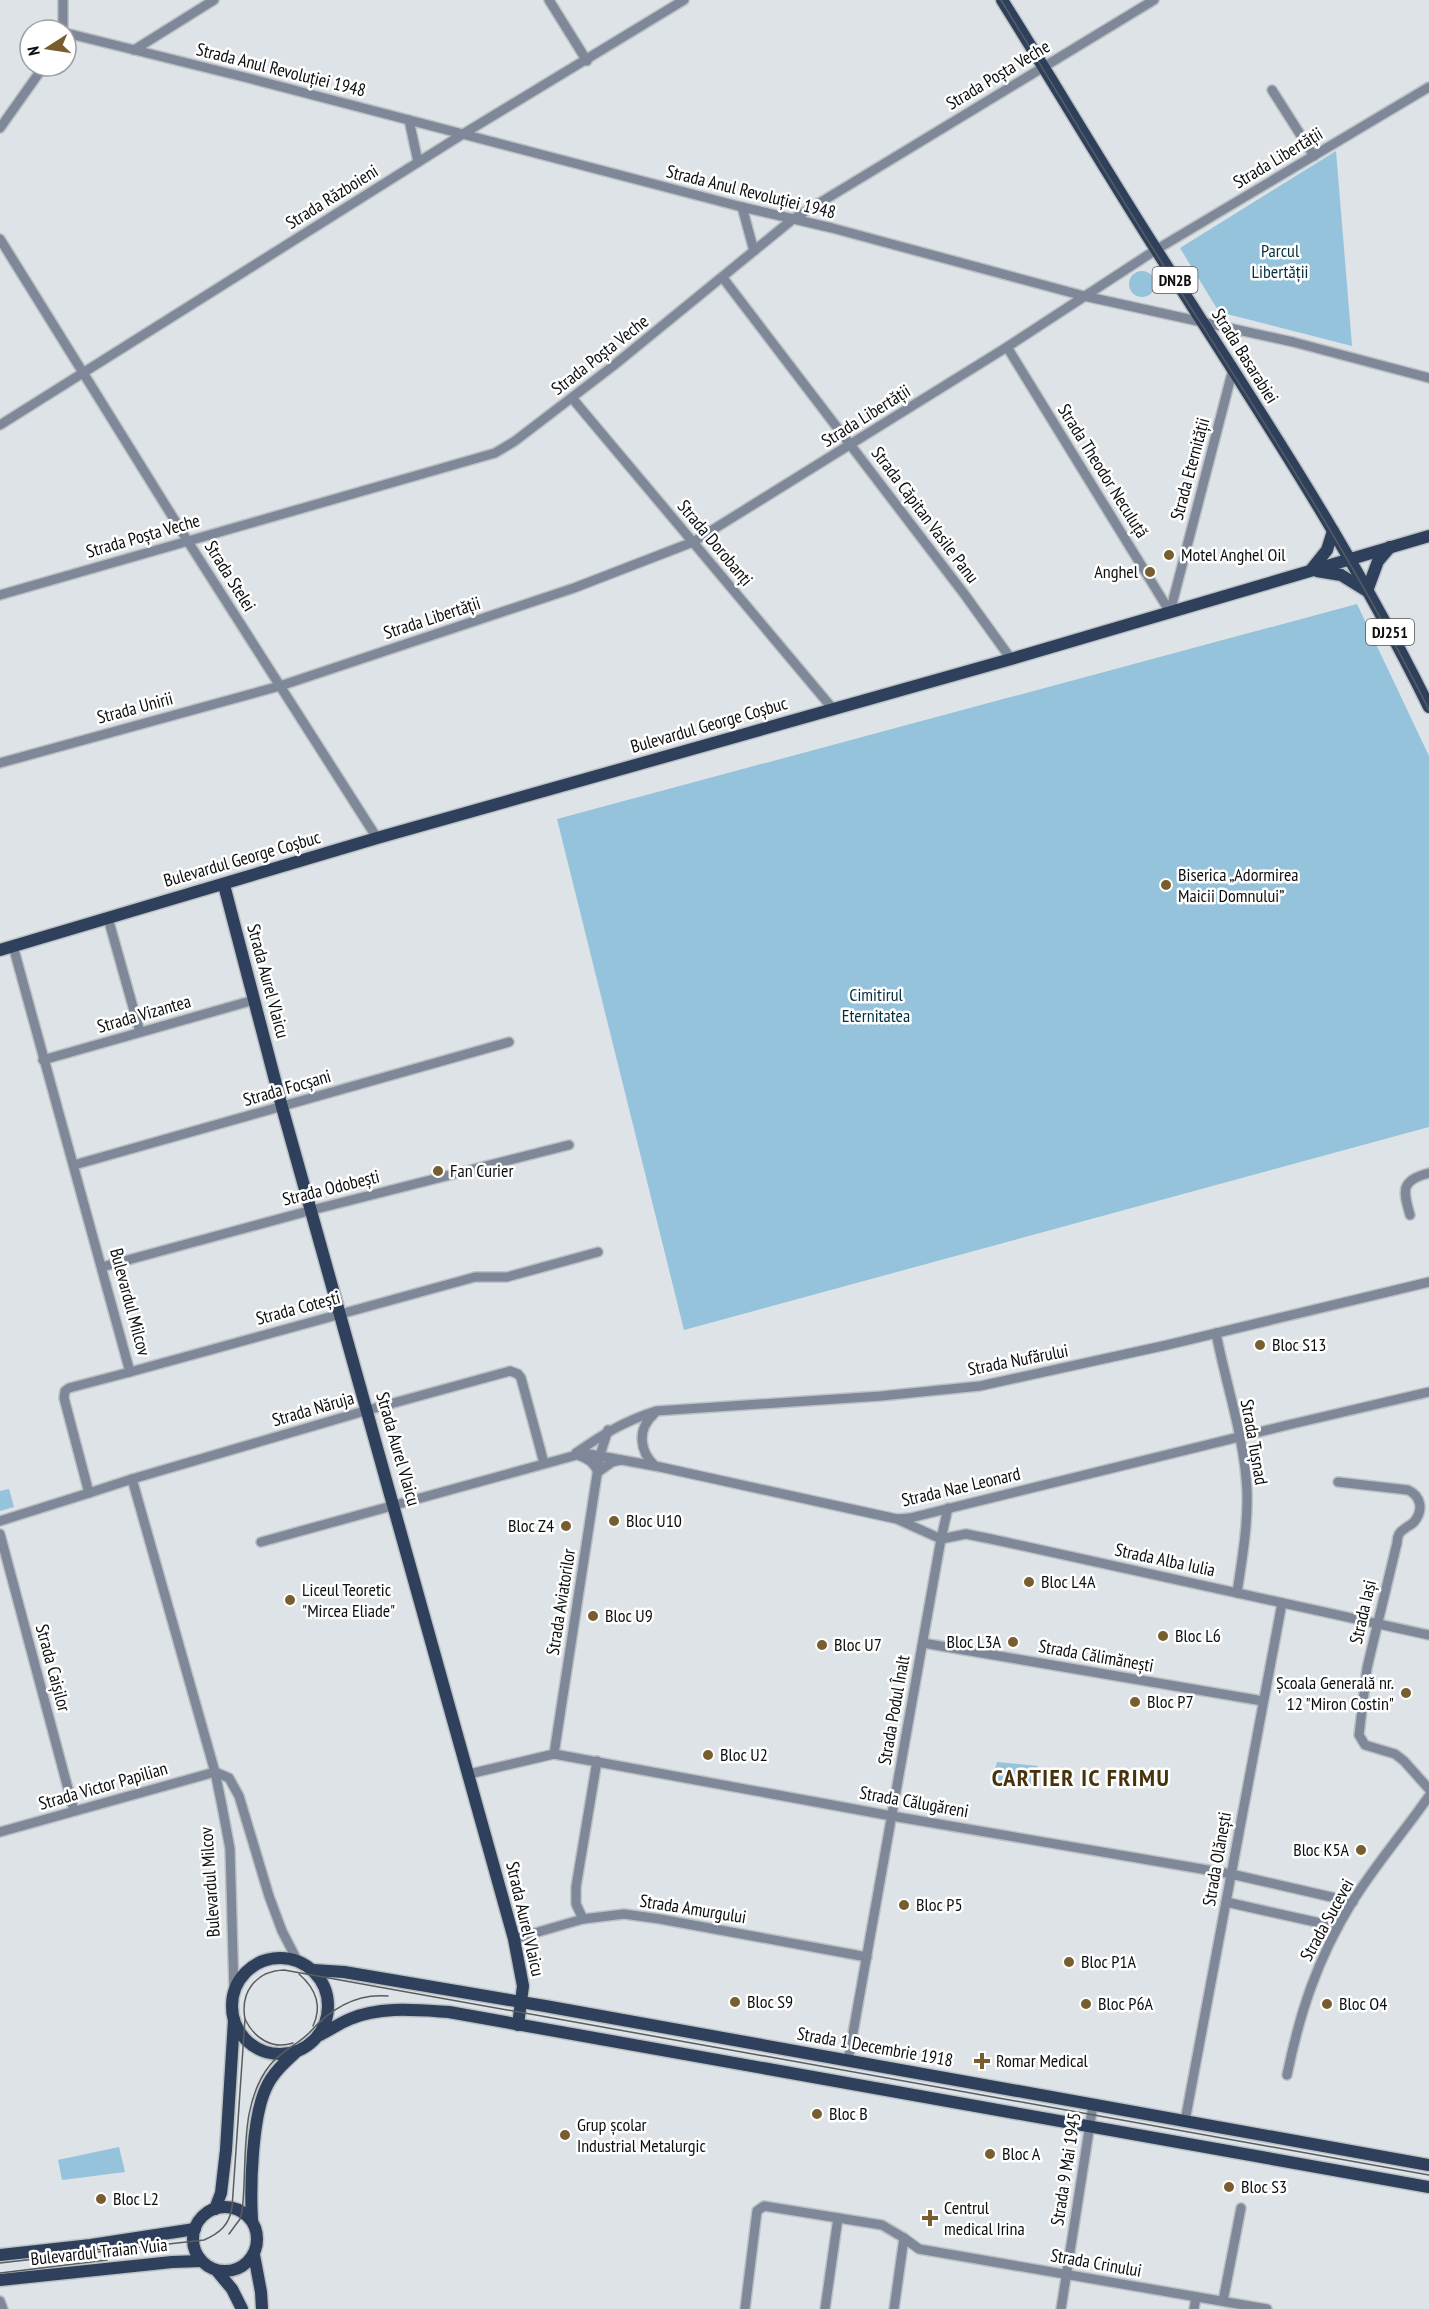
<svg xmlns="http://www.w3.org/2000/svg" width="1429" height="2309" font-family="'PT Sans Narrow',sans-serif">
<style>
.green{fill:#94c3db}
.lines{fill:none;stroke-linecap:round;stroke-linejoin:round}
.minor-casing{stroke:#bcc1c4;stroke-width:12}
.major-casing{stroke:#bcc1c4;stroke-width:15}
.minor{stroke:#7e8899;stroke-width:9}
.major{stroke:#2f405d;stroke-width:12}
.tram{stroke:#595d5f;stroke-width:1.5}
.poi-dot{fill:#785d2f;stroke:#fff;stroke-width:2}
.labels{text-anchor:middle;stroke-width:5;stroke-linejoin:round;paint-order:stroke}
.shield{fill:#fff;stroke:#555657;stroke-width:1.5}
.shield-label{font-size:16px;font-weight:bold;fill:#0c0e0f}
.street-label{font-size:18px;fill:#0c0e0f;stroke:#fff}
.park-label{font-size:18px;fill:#023042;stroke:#fff}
.poi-label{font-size:18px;fill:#0c0e0f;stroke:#fff;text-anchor:start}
.district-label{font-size:24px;font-weight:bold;letter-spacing:1.5px;fill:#46320b;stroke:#fff}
</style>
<rect width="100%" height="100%" fill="#dde3e6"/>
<g class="green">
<path d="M1336 151 1352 346 1219 312 1180 248Z"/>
<circle cx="1142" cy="284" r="13"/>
<path d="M1357 604 1429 756V1127L684 1330 557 819Z"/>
<path d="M9 1489 14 1507 0 1511V1491Z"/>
<path d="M997 1762 1038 1766 1032 1786 992 1782Z"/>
<path d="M119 2147 125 2172 62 2180 58 2160Z"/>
</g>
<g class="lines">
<g class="minor-casing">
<g id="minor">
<path d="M549 0 587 61"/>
<path d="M63 30V0"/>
<path d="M66 33 248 78 742 207 832 228 1084 296 1293 342 1429 378"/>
<path d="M134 50 214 0"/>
<path d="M1272 90 1314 156"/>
<path d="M409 120 418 162"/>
<path d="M0 128 44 66"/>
<path d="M742 207 754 251"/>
<path d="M0 239 187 540 377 838"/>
<path d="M723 278 965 595 1011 659"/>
<path d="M1007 347 1170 612"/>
<path d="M572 398 833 709"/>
<path d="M0 425 463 134 684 0"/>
<path d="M0 595 495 453 515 441 613 366 793 219 1154 0"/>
<path d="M1170 612 1233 369"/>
<path d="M0 763 280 686 574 588 693 542 1007 347 1154 251 1429 87"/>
<path d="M108 918 140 1032"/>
<path d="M13 946 130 1372 69 1388 65 1391 64 1398 89 1493 132 1479 215 1772 222 1806 230 1849 234 1991"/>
<path d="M43 1060 254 1000"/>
<path d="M74 1165 509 1042"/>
<path d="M1410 1215C1403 1191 1400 1180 1429 1173"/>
<path d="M102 1267 312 1210 569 1145"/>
<path d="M1216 1333C1226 1385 1245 1439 1247 1492 1248 1525 1242 1560 1237 1593"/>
<path d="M130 1372 475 1277H507L598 1252"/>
<path d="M654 1414C637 1429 639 1451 655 1466"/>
<path d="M576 1453C603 1434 625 1421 656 1411L881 1396 980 1386 1167 1345 1429 1282"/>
<path d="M580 1456C589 1459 594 1463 598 1472L612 1462 621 1460"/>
<path d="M132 1479 368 1410 510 1371 518 1374 521 1378 544 1463"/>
<path d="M1338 1482 1408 1490C1421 1496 1424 1510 1414 1522 1410 1526 1402 1529 1399 1534 1398 1536 1397 1540 1397 1543L1367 1668 1359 1735 1365 1745 1395 1754 1404 1761 1429 1789"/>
<path d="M899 1520 941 1539 966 1534 991 1539 1429 1635"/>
<path d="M0 1521 89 1493"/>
<path d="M0 1534 74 1811"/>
<path d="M261 1542 584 1453 660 1467 897 1519 910 1518 1292 1424 1429 1392"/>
<path d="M923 1643 1263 1701"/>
<path d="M554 1754 600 1455 608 1430"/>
<path d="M215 1772 229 1778 239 1796 269 1896 282 1931 297 1960"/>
<path d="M469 1774 554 1754 892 1816 1231 1874 1353 1902"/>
<path d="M0 1832 215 1772"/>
<path d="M1226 1902 1338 1927"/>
<path d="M583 1919 576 1904V1887L597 1761"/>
<path d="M514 1939 583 1919 624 1914 660 1919 867 1957"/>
<path d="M848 2061 941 1539 948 1508"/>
<path d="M1287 2075C1300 2012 1317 1960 1351 1904 1374 1866 1404 1832 1429 1796"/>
<path d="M1185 2121 1282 1603"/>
<path d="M0 2301 3 2309"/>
<path d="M1223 2301 1241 2208"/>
<path d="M745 2309 757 2211 764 2206 882 2225 904 2238"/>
<path d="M825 2309 838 2218"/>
<path d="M894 2309 904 2238 919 2249 1267 2309"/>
<path d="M1061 2309 1093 2105"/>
<path d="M1194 2309 1196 2297"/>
</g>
</g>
<g class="major-casing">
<g id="major">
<path d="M1002 0C1054 83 1104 168 1157 251 1252 400 1351 548 1429 707"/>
<path d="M1311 570 1327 550 1333 531"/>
<path d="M1317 571 1341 575 1367 591 1378 561 1390 547"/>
<path d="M224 885 282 1107 514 1939 523 1986 518 2025"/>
<path d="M0 950 377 838 1011 659 1429 536"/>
<circle cx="280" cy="2006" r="48"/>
<path d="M313 1970 344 1972 545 2006 1429 2165"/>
<path d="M320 2035C330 2030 340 2023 350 2019 380 2006 417 2010 449 2012L1429 2187"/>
<circle cx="225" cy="2239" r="32"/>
<path d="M215 2209 221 2193 226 2150 234 2020"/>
<path d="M252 2220C250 2187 252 2118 266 2088 272 2074 284 2063 295 2053"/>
<path d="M0 2255 91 2245 195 2229"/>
<path d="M254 2255 261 2292 262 2309"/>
<path d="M217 2271 232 2289 242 2309"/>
<path d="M0 2280 172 2262 201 2261"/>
</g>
</g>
<use href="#minor" class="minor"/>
<use href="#major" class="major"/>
<g class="tram">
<path d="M1001 0C1053 85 1104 171 1157 255 1252 404 1350 551 1429 710"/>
<path d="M299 1974C315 1988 323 2005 313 2026"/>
<path d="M245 2019C254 2038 272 2050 293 2043"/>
<path d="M229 2234 240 2219 242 2212C248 2164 238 2105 270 2065 281 2051 297 2045 309 2033 330 2009 356 1993 388 1996"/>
<path d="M0 2263 204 2240C220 2233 229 2225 232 2208L245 2019C240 1992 256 1971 284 1970L1429 2175"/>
<path d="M0 2273 107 2260"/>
</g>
</g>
<g class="poi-dot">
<circle cx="1169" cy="555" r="6"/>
<circle cx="1150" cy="572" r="6"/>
<circle cx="1166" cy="885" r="6"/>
<circle cx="438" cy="1171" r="6"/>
<circle cx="1260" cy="1345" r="6"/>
<circle cx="614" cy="1521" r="6"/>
<circle cx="566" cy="1526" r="6"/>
<circle cx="1029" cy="1582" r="6"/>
<circle cx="290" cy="1600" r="6"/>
<circle cx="593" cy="1616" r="6"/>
<circle cx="1163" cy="1636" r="6"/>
<circle cx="1013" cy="1642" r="6"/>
<circle cx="822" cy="1645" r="6"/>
<circle cx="1406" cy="1693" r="6"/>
<circle cx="1135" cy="1702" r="6"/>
<circle cx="708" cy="1755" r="6"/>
<circle cx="1361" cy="1850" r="6"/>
<circle cx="904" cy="1905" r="6"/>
<circle cx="1069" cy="1962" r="6"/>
<circle cx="735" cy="2002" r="6"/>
<circle cx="1086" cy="2004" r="6"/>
<circle cx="1327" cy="2004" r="6"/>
<path d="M979 2052h6v6h6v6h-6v6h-6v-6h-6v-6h6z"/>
<circle cx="817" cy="2114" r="6"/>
<circle cx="565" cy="2135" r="6"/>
<circle cx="990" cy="2154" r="6"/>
<circle cx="1229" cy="2187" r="6"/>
<circle cx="101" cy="2199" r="6"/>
<path d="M927 2209h6v6h6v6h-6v6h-6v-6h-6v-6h6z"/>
</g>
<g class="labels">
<g class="shield">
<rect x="1152.5" y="267" width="45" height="26" rx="4.5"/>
<rect x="1366" y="619" width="48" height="26" rx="4.5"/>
</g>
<g class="shield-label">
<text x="1175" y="286">DN2B</text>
<text x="1390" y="638">DJ251</text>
</g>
<g class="street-label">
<text transform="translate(281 70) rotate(14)" y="6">Strada Anul Revoluției 1948</text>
<text transform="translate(998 75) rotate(-31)" y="6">Strada Poșta Veche</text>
<text transform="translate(1278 158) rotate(-31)" y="6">Strada Libertății</text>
<text transform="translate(751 192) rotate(14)" y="6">Strada Anul Revoluției 1948</text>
<text transform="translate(332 197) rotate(-32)" y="6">Strada Războieni</text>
<text transform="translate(600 355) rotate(-38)" y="6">Strada Poșta Veche</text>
<text transform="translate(1245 356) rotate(58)" y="6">Strada Basarabiei</text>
<text transform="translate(866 416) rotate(-32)" y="6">Strada Libertății</text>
<text transform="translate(1190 469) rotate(-75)" y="6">Strada Eternității</text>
<text transform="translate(1103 471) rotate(58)" y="6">Strada Theodor Neculuță</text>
<text transform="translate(925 515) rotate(53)" y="6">Strada Căpitan Vasile Panu</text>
<text transform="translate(143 536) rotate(-16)" y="6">Strada Poșta Veche</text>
<text transform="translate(715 543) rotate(50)" y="6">Strada Dorobanți</text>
<text transform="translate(230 576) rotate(58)" y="6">Strada Stelei</text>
<text transform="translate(432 618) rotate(-18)" y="6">Strada Libertății</text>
<text transform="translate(135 708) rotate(-15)" y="6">Strada Unirii</text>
<text transform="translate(709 725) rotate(-16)" y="6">Bulevardul George Coșbuc</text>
<text transform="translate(242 859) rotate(-16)" y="6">Bulevardul George Coșbuc</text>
<text transform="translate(268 981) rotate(75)" y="6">Strada Aurel Vlaicu</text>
<text transform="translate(144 1014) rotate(-16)" y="6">Strada Vizantea</text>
<text transform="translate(287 1088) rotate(-16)" y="6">Strada Focșani</text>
<text transform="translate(331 1188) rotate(-14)" y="6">Strada Odobești</text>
<text transform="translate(130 1302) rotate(75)" y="6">Bulevardul Milcov</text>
<text transform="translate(298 1308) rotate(-15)" y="6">Strada Cotești</text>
<text transform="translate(1018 1360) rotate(-11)" y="6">Strada Nufărului</text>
<text transform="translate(313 1409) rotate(-16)" y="6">Strada Năruja</text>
<text transform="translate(1254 1442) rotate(80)" y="6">Strada Tușnad</text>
<text transform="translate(398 1449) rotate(74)" y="6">Strada Aurel Vlaicu</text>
<text transform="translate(961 1487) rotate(-13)" y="6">Strada Nae Leonard</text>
<text transform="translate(1165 1560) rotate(12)" y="6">Strada Alba Iulia</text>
<text transform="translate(561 1602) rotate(-81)" y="6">Strada Aviatorilor</text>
<text transform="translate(1363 1612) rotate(-77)" y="6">Strada Iași</text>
<text transform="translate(1096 1656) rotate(10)" y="6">Strada Călimănești</text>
<text transform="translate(53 1668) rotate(75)" y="6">Strada Caișilor</text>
<text transform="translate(894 1710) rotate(-80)" y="6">Strada Podul Înalt</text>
<text transform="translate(103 1786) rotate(-16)" y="6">Strada Victor Papilian</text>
<text transform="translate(914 1802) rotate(10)" y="6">Strada Călugăreni</text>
<text transform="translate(1217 1859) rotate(-80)" y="6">Strada Olănești</text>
<text transform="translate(210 1882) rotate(-94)" y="6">Bulevardul Milcov</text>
<text transform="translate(693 1909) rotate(9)" y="6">Strada Amurgului</text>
<text transform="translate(525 1919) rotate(77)" y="6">Strada Aurel Vlaicu</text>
<text transform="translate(1327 1920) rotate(-61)" y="6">Strada Sucevei</text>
<text transform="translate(875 2047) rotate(10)" y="6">Strada 1 Decembrie 1918</text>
<text transform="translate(1066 2169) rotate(-81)" y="6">Strada 9 Mai 1945</text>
<text transform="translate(99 2252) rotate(-6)" y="6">Bulevardul Traian Vuia</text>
<text transform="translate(1096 2263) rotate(10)" y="6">Strada Crinului</text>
</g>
<g class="park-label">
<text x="1280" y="257">Parcul<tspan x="1280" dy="21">Libertății</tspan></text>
<text x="876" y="1001">Cimitirul<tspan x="876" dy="21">Eternitatea</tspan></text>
</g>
<g class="poi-label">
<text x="1181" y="561">Motel Anghel Oil</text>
<text x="1138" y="578" text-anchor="end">Anghel</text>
<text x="1178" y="881">Biserica „Adormirea<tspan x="1178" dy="21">Maicii Domnului”</tspan></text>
<text x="450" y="1177">Fan Curier</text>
<text x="1272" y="1351">Bloc S13</text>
<text x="626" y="1527">Bloc U10</text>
<text x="554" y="1532" text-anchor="end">Bloc Z4</text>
<text x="1041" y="1588">Bloc L4A</text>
<text x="302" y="1596">Liceul Teoretic<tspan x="302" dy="21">"Mircea Eliade"</tspan></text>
<text x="605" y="1622">Bloc U9</text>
<text x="1175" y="1642">Bloc L6</text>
<text x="1001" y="1648" text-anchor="end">Bloc L3A</text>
<text x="834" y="1651">Bloc U7</text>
<text x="1394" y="1689" text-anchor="end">Școala Generală nr.<tspan x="1394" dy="21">12 "Miron Costin"</tspan></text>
<text x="1147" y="1708">Bloc P7</text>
<text x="720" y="1761">Bloc U2</text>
<text x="1349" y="1856" text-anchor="end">Bloc K5A</text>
<text x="916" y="1911">Bloc P5</text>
<text x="1081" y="1968">Bloc P1A</text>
<text x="747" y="2008">Bloc S9</text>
<text x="1098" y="2010">Bloc P6A</text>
<text x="1339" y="2010">Bloc O4</text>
<text x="996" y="2067">Romar Medical</text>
<text x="829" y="2120">Bloc B</text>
<text x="577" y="2131">Grup școlar<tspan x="577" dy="21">Industrial Metalurgic</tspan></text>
<text x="1002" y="2160">Bloc A</text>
<text x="1241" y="2193">Bloc S3</text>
<text x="113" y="2205">Bloc L2</text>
<text x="944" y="2214">Centrul<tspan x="944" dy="21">medical Irina</tspan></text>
</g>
<g class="district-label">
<text x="1081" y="1786">CARTIER IC FRIMU</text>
</g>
</g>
<g transform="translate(48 48) rotate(258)"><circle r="28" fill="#ffffff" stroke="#9e9f9f" stroke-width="1.5"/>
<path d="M0-4.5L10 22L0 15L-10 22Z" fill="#785d2f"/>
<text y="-9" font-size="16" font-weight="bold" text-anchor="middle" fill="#0c0e0f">N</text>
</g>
</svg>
